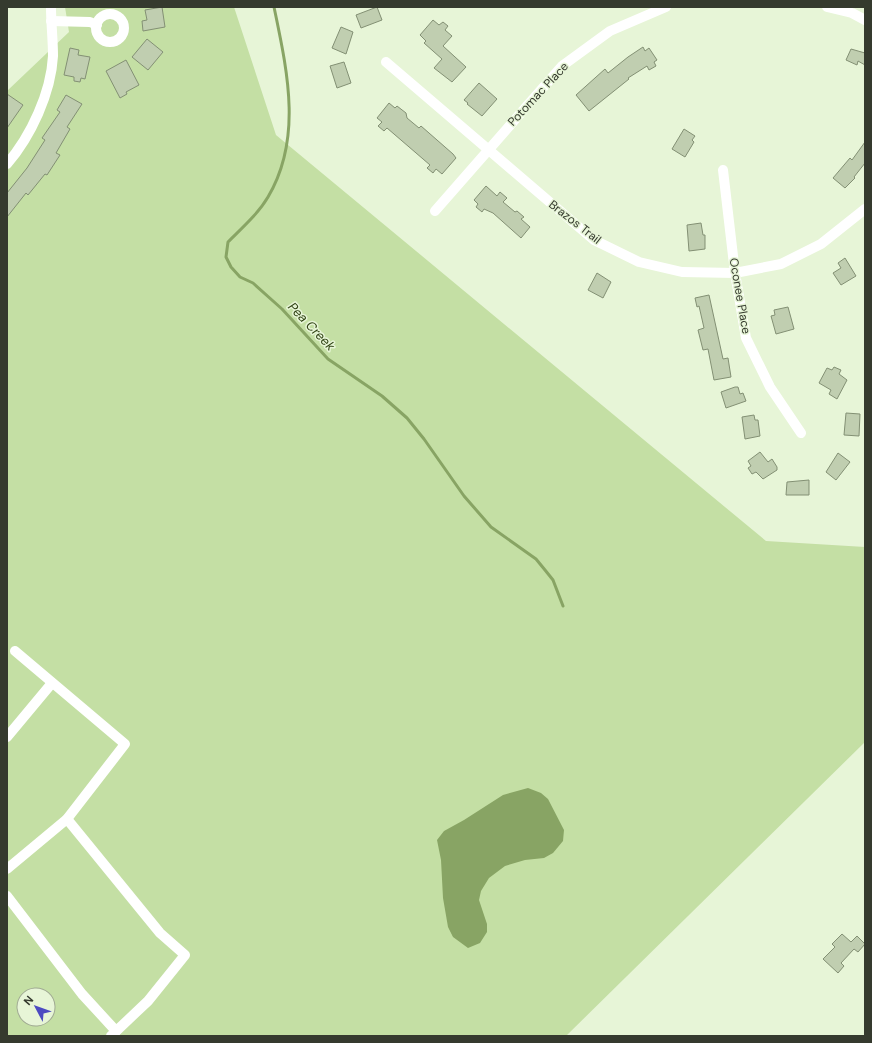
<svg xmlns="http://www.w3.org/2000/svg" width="872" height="1043" font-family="'DM Sans',sans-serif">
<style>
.green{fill:#c4dfa4;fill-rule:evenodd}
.water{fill:#88a464}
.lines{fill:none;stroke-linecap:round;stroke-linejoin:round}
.stream{stroke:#88a464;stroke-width:3}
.building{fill:#c0ceb0;stroke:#839074}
.street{stroke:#fff;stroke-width:10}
.labels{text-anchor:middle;stroke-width:3;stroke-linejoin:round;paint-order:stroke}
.street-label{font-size:12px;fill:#353a2e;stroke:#e7f5d7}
.water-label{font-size:13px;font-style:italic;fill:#2e4112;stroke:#e7f5d7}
</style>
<rect width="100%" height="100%" fill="#e7f5d7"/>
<path class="green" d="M65 7H234L276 135 766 541 865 547V742L566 1036H7V91L69 32ZM24 995H48V1019H24Z"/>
<path class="water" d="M528 788 541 793 548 799 564 830 563 841 553 853 544 858 525 860 505 866 489 878 481 891 479 900 487 924V932L480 943 468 948 453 937 448 927 443 898 441 860 437 840 444 831 464 820 503 795Z"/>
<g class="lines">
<path class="stream" d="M274 7C287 70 303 138 268 197 258 214 242 228 228 242L226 257 231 267 240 277 253 283 282 309 328 359 382 396 407 418 424 439 464 496 491 527 536 559 545 570 553 580 563 606"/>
</g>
<g class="building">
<path d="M162 7 165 27 143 31 142 21 147 20 145 10Z"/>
<path d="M377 7 382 20 361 28 356 15Z"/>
<path d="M433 20 439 25 443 22 448 26 445 30 452 36 443 46 466 67 452 82 434 68 442 59 424 43 426 41 420 35Z"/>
<path d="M341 27 353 32 346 54 332 48Z"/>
<path d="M147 39 163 52 148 70 132 57Z"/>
<path d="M643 47 645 51 649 48 657 60 654 62 656 66 649 70 647 66 628 78 629 79 589 111 576 95 605 69 608 73 628 57Z"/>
<path d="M70 48 79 50 78 55 90 57 85 79 81 78 80 82 74 81V77L64 75Z"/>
<path d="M851 49 865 53V65L858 61 857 65 846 60Z"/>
<path d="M126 60 139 85 126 92 127 94 120 98 106 71Z"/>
<path d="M344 62 351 83 337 88 330 66Z"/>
<path d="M479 83 497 99 482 116 467 104 468 103 464 100Z"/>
<path d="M7 94 23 105 7 128Z"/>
<path d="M66 95 82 104 67 127 70 129 56 153 60 155 47 175 45 174 28 195 26 193 7 217V193L27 168 45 140 42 138 60 112 57 110Z"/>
<path d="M389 103 395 108 397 106 406 113 407 118 419 128 421 126 453 154 456 158 442 174 436 169 433 173 427 168 430 165 387 128 384 131 378 126 382 122 377 118Z"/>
<path d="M684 129 695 136 692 140 694 142 685 157 672 149Z"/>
<path d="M865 142V163L854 177 855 178 845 188 833 178 850 158 852 160Z"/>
<path d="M486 186 497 196 500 192 507 198 503 202 515 212 517 211 524 217 521 219 530 227 521 238 493 213 484 209 482 212 476 207 478 204 474 200Z"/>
<path d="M701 223 703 235H705V249L689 251 687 225Z"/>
<path d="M845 258 856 276 841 285 833 273 841 268 838 263Z"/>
<path d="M597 273 611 282 603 298 588 290Z"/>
<path d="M709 295 723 359 728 358 731 377 714 380 708 349 703 350 698 330 704 328 699 306 697 307 695 298Z"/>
<path d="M788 307 794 329 776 334 771 316 775 315 774 310Z"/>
<path d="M834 367 841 370 839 374 847 380 837 399 829 394 831 390 819 383 827 368 832 370Z"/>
<path d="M735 387H738L740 394 743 393 746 401 726 408 721 392Z"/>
<path d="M846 413 860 414 859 436 844 435Z"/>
<path d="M754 415 755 420H758L760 436 745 439 742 417Z"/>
<path d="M760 452 768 462 772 459 777 467V470L763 479 756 472 752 474 748 468 751 466 748 461Z"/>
<path d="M838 453 850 462 836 480 826 472Z"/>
<path d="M809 480V495H786L787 482Z"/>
<path d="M842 934 851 942 857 936 865 944 858 952 854 949 841 963 844 966 838 973 823 959 835 947 832 944Z"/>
</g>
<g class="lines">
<g class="street">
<path d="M827 7 852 13 865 20"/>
<circle cx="110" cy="28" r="14"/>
<path d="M51 21 90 22 97 25"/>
<path d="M386 62 594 240 639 262 682 272 735 273 781 264 821 244 865 209"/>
<path d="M7 164C31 136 51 93 53 56 53 40 51 23 51 7"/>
<path d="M723 170 735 273 746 338 770 387 801 433"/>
<path d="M435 211 562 66 610 31 666 7"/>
<path d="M7 737 52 683"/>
<path d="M67 819 160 933 185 955 148 1001 111 1036"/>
<path d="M7 869 67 819 125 744 15 651"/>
<path d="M7 896 82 994 116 1031"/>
</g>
</g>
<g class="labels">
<g class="street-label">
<text transform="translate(538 94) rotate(-47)" y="4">Potomac Place</text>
<text transform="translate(575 222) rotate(38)" y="4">Brazos Trail</text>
<text transform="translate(740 296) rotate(80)" y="4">Oconee Place</text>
</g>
<g class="water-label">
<text transform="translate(312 326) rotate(46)" y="5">Pea Creek</text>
</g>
</g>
<rect width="872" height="1043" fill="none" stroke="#353a2e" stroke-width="16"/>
<g transform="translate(36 1007) rotate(311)"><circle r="19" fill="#e7f5d7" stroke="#a0aa93"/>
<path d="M0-3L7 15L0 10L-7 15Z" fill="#4c4ac1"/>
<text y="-6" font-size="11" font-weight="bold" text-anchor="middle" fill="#353a2e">N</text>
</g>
</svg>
